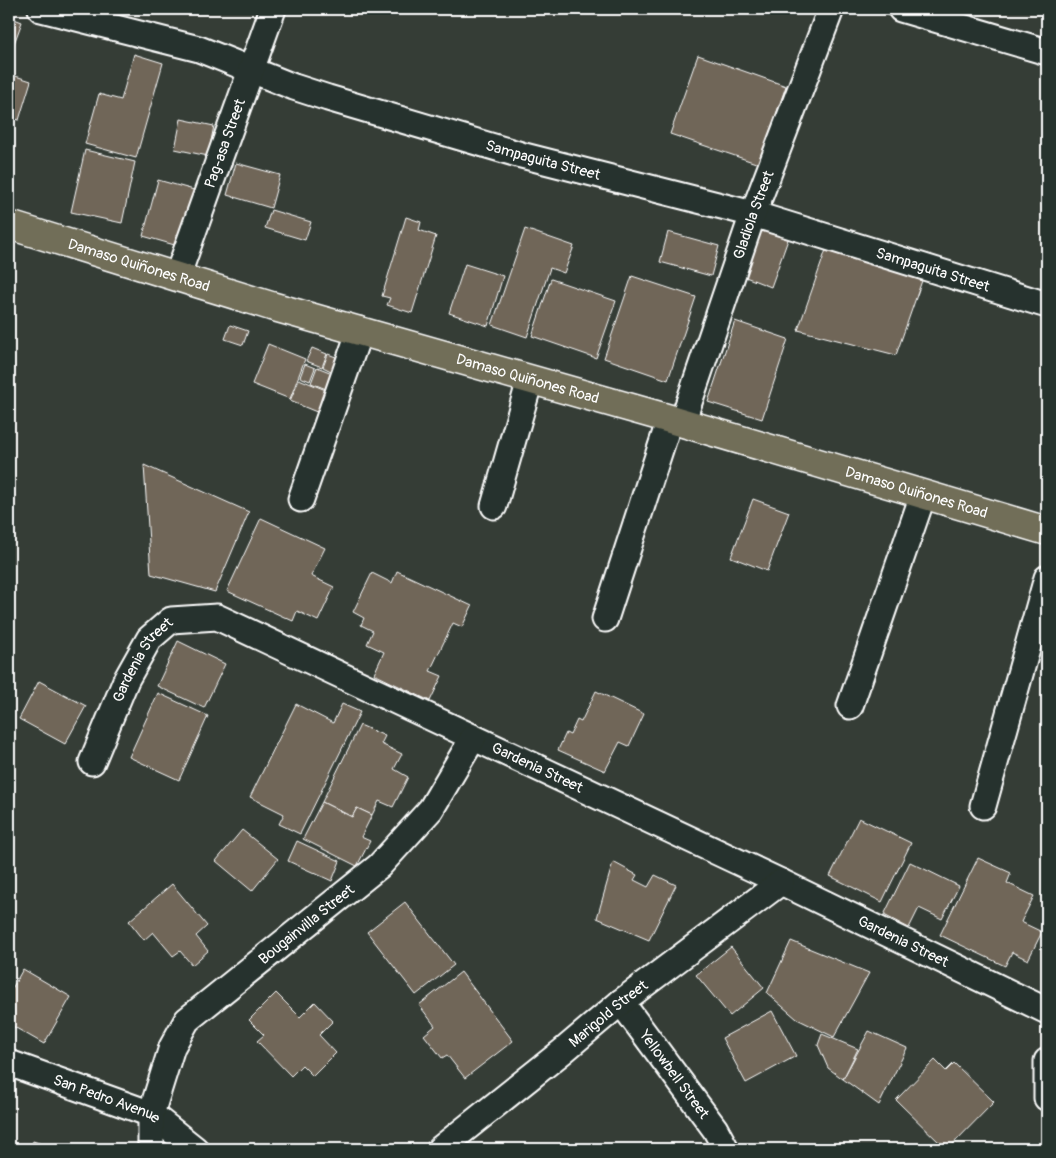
<svg xmlns="http://www.w3.org/2000/svg" width="1056" height="1158" font-family="Pangolin,sans-serif">
<style>
.building{fill:#706659;stroke:#fff}
.lines{fill:none;stroke-linecap:round;stroke-linejoin:round}
.minor-casing{stroke:#fff;stroke-width:29}
.major-casing{stroke:#fff;stroke-width:31}
.minor{stroke:#26332d;stroke-width:25}
.major{stroke:#716e59;stroke-width:28}
.labels{text-anchor:middle;stroke-width:4;stroke-linejoin:round;paint-order:stroke}
.street-label{font-size:15px;fill:#fff;stroke:#26332d}
</style>
<rect width="100%" height="100%" fill="#353d36"/>
<filter id="ink" filterUnits="userSpaceOnUse"><feTurbulence type="fractalNoise" baseFrequency=".02" numOctaves="2"/><feDisplacementMap in="SourceGraphic" scale="10" xChannelSelector="R" yChannelSelector="G"/><feConvolveMatrix kernelMatrix="1 2 1 2 8 2 1 2 1" color-interpolation-filters="sRGB"/></filter>
<g filter="url(#ink)">
<g class="building">
<path d="M9 17 22 22 12 49 9 47Z"/>
<path d="M134 54 163 63 136 158 85 144 99 94 121 100Z"/>
<path d="M698 55 786 86 759 164 670 134Z"/>
<path d="M9 74 31 81 19 120 9 117Z"/>
<path d="M181 119 214 126 208 156 175 149Z"/>
<path d="M85 150 135 162 122 223 71 212Z"/>
<path d="M236 163 280 175 271 208 227 195Z"/>
<path d="M158 180 194 190 178 246 143 236Z"/>
<path d="M271 210 311 222 305 240 265 228Z"/>
<path d="M406 217 421 222 419 230 436 236 412 313 387 305 390 298 382 296Z"/>
<path d="M759 226 790 234 771 287 743 276Z"/>
<path d="M525 229 574 246 564 273 550 268 527 337 492 325Z"/>
<path d="M668 232 719 246 711 276 660 262Z"/>
<path d="M828 244 925 272 896 355 798 330Z"/>
<path d="M465 264 503 276 488 326 449 313Z"/>
<path d="M632 276 696 297 668 380 604 358Z"/>
<path d="M551 279 616 301 596 358 532 336Z"/>
<path d="M735 321 788 339 762 419 708 402Z"/>
<path d="M230 325 248 331 243 345 225 339Z"/>
<path d="M268 344 305 359 290 399 252 384Z"/>
<path d="M312 348 327 354 322 367 306 361Z"/>
<path d="M328 354 341 359 335 373 323 367Z"/>
<path d="M305 364 315 368 310 381 300 377Z"/>
<path d="M317 367 337 375 331 391 311 383Z"/>
<path d="M299 379 333 393 324 415 290 401Z"/>
<path d="M144 465 249 512 215 592 151 574Z"/>
<path d="M753 499 789 512 767 571 731 557Z"/>
<path d="M261 518 325 548 311 576 334 587 318 621 297 611 293 621 227 591Z"/>
<path d="M397 571 472 606 462 627 453 623 430 671 442 676 430 701 374 674 384 652 367 644 373 631 361 625 364 618 353 612 372 573 392 583Z"/>
<path d="M178 641 225 664 204 708 157 686Z"/>
<path d="M39 681 86 706 65 744 19 719Z"/>
<path d="M596 691 644 714 629 746 620 742 605 771 558 750 566 733 570 735 577 720 581 722Z"/>
<path d="M158 693 208 716 179 780 129 757Z"/>
<path d="M296 704 333 723 342 704 360 712 300 834 279 824 284 814 250 797Z"/>
<path d="M360 725 385 736 381 744 402 754 394 769 408 777 393 807 379 801 372 815 357 808 352 817 322 802Z"/>
<path d="M322 802 352 817 357 808 372 815 361 837 370 841 357 866 303 839Z"/>
<path d="M859 818 911 843 882 902 830 876Z"/>
<path d="M242 830 278 859 252 891 216 861Z"/>
<path d="M297 841 340 861 332 881 288 861Z"/>
<path d="M978 858 1011 873 1007 883 1034 896 1021 922 1042 932 1028 960 1012 952 1005 966 940 935Z"/>
<path d="M613 862 637 875 634 880 648 887 655 875 676 885 649 940 597 918Z"/>
<path d="M910 862 959 886 942 919 919 908 909 928 884 915Z"/>
<path d="M172 884 207 926 196 936 208 951 192 965 180 951 173 956 153 932 144 940 129 921Z"/>
<path d="M405 902 454 965 416 995 367 932Z"/>
<path d="M791 941 869 973 834 1037 797 1019 767 993Z"/>
<path d="M731 947 764 988 730 1016 696 975Z"/>
<path d="M23 969 71 997 44 1044 9 1024V994Z"/>
<path d="M461 972 513 1041 465 1078 447 1055 442 1058 424 1035 435 1026 419 1005Z"/>
<path d="M276 993 300 1017 315 1002 333 1021 319 1035 336 1053 313 1076 302 1065 291 1076 257 1041 264 1035 249 1020Z"/>
<path d="M772 1011 796 1056 746 1083 722 1038Z"/>
<path d="M869 1031 907 1048 879 1105 843 1079Z"/>
<path d="M822 1034 858 1049 843 1079 828 1068 818 1045Z"/>
<path d="M935 1060 946 1071 954 1063 994 1102 948 1149H946L896 1100Z"/>
<path d="M33 1141 57 1149H31Z"/>
</g>
<g class="lines">
<g class="minor-casing">
<g id="minor">
<path id="s1" d="M41 9 199 49 294 87 328 98 521 155 753 214 1047 305"/>
<path d="M901 9 1047 52"/>
<path id="s2" d="M177 277 273 9"/>
<path id="s3" d="M682 423 753 214 831 9"/>
<path d="M301 499 360 330"/>
<path d="M494 506 530 380"/>
<path d="M605 619 670 419"/>
<path d="M850 706 923 495"/>
<path id="s4" d="M92 762 126 680 149 639 171 620 217 617 781 882 1047 1011"/>
<path d="M983 806 1047 578"/>
<path id="s5" d="M621 1002 715 1129 726 1149"/>
<path d="M1047 1061V1098"/>
<path id="s6" d="M9 1063 151 1114 195 1149"/>
<path id="s7" d="M151 1149V1114L172 1047 187 1020 379 866 431 809 473 738"/>
<path id="s8" d="M440 1149 563 1051 621 1002 781 882"/>
</g>
</g>
<g class="major-casing">
<g id="major">
<path id="s9" d="M9 225 271 306 670 419 1047 531"/>
</g>
</g>
<use href="#minor" class="minor"/>
<use href="#major" class="major"/>
</g>
</g>
<g class="labels">
<g class="street-label">
<text dy="5" stroke="none"><textPath href="#s2" startOffset="142">Pag-asa Street</textPath></text>
<text dy="5" stroke="none"><textPath href="#s1" startOffset="525">Sampaguita Street</textPath></text>
<text dy="5" stroke="none"><textPath href="#s3" startOffset="220">Gladiola Street</textPath></text>
<text dy="5" stroke="none"><textPath href="#s9" startOffset="136">Damaso Quiñones Road</textPath></text>
<text dy="5" stroke="none"><textPath href="#s1" startOffset="930">Sampaguita Street</textPath></text>
<text dy="5" stroke="none"><textPath href="#s9" startOffset="541">Damaso Quiñones Road</textPath></text>
<text dy="5" stroke="none"><textPath href="#s9" startOffset="946">Damaso Quiñones Road</textPath></text>
<text dy="5" stroke="none"><textPath href="#s4" startOffset="115">Gardenia Street</textPath></text>
<text dy="5" stroke="none"><textPath href="#s4" startOffset="565">Gardenia Street</textPath></text>
<text dy="5" stroke="none"><textPath href="#s7" startOffset="289">Bougainvilla Street</textPath></text>
<text dy="5" stroke="none"><textPath href="#s4" startOffset="970">Gardenia Street</textPath></text>
<text dy="5" stroke="none"><textPath href="#s8" startOffset="216">Marigold Street</textPath></text>
<text dy="5" stroke="none"><textPath href="#s5" startOffset="90">Yellowbell Street</textPath></text>
<text dy="5" stroke="none"><textPath href="#s6" startOffset="104">San Pedro Avenue</textPath></text>
</g>
</g>
<rect width="1056" height="1158" fill="none" stroke="#26332d" stroke-width="30"/>
<rect x="15" y="15" width="1026" height="1128" fill="none" stroke="#fff" stroke-width="2" filter="url(#ink)"/>
</svg>
